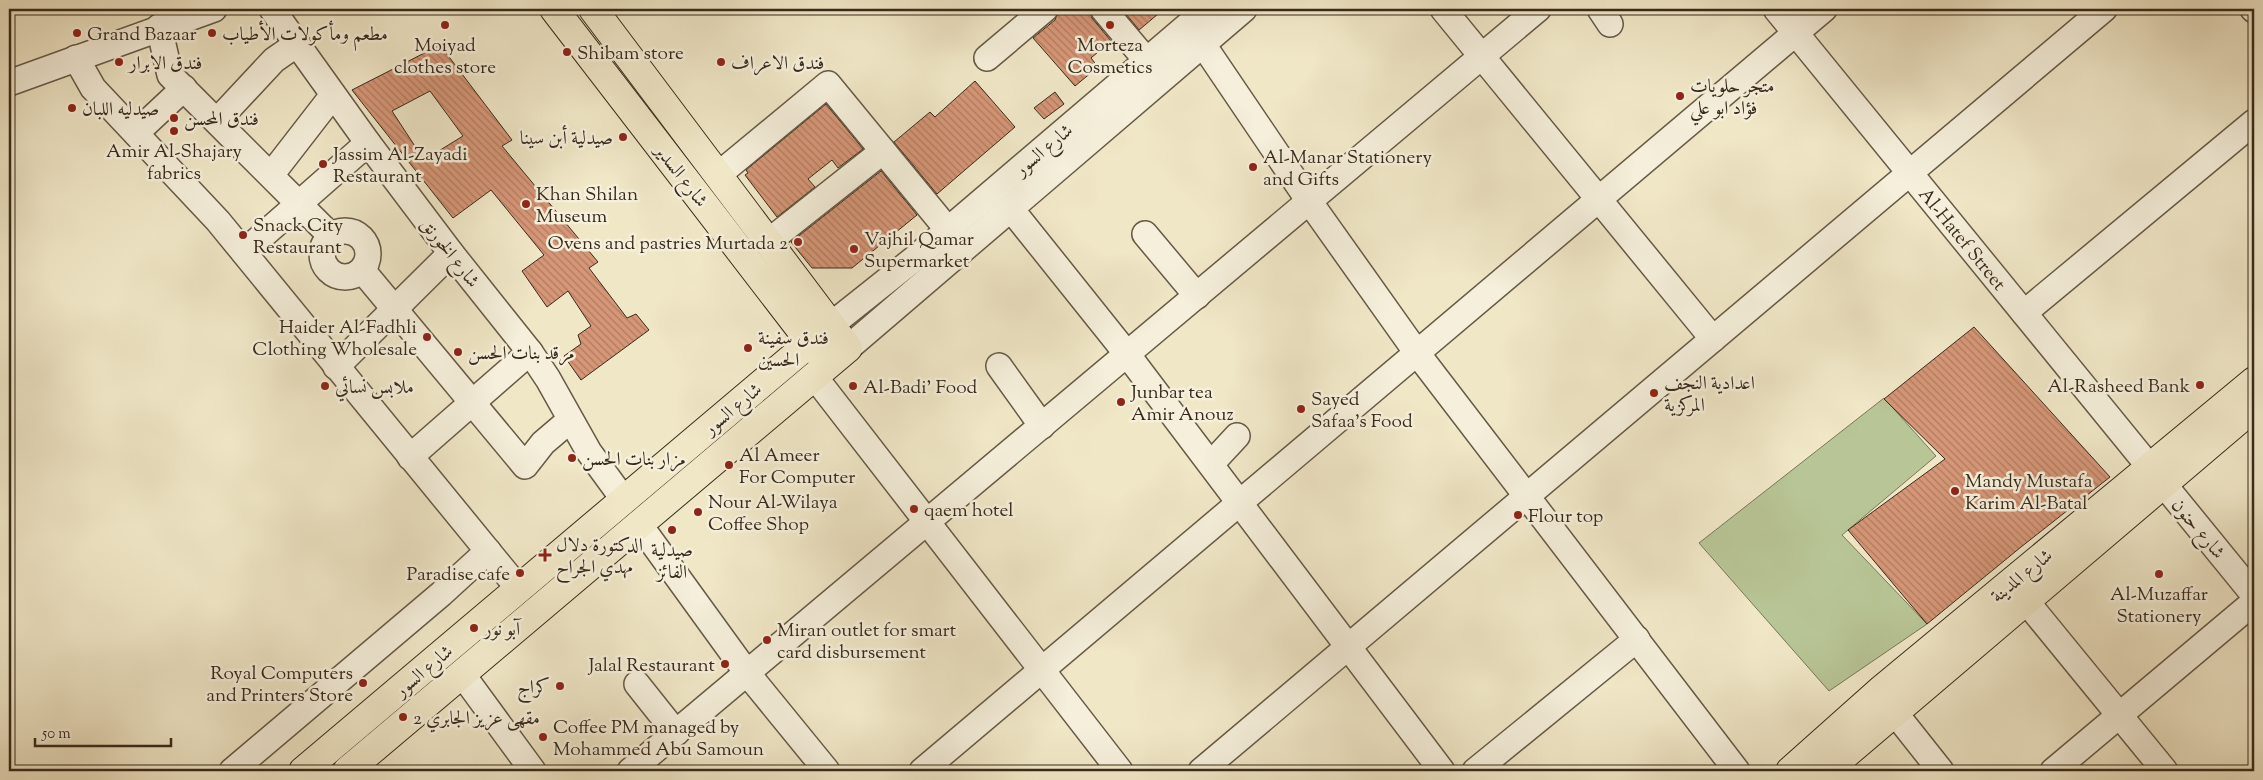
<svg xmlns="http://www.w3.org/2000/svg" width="2263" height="780" font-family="'Sorts Mill Goudy',Amiri,serif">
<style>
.garden{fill:#b8c596;stroke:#787858}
.building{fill:url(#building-back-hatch);stroke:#382a1b;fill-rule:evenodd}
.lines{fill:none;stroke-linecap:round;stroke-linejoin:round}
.minor-casing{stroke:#665946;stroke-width:28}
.major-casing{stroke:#382a1b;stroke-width:30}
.minor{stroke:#f5efdb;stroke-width:25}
.major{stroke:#f0e7c7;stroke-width:28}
.poi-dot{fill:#8f2418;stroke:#f5efdb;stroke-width:2}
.labels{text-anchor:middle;stroke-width:5;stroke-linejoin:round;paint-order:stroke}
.poi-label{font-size:19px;fill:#382a1b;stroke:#f5efdb;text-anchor:start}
.street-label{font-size:19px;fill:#382a1b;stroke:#f5efdb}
</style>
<defs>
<pattern id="building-back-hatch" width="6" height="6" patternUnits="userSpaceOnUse" patternTransform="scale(1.25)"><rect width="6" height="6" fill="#d69677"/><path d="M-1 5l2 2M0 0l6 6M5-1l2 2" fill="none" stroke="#af7b61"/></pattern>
</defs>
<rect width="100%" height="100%" fill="#f0e7c7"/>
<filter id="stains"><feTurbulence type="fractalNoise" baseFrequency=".004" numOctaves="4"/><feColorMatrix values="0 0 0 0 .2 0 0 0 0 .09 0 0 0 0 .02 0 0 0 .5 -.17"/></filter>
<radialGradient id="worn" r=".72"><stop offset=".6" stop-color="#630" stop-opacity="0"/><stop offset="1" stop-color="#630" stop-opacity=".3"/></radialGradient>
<path class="garden" d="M1884 398 1936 456 1842 535 1927 624 1829 691 1699 543Z"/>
<g class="building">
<path d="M1059 9H1089L1092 18 1111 41 1091 58 1098 67 1075 86 1033 38 1055 20Z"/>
<path d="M1122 9H1164L1139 30Z"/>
<path d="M440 45 512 140 502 146 598 262 589 268 627 318 636 314 649 330 581 380 564 356 581 344 578 335 591 326 568 291 547 307 522 271 544 255 491 190 453 218 352 90ZM430 91 463 136 424 160 392 111Z"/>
<path d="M975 81 1015 127 937 194 894 142 930 112 935 117Z"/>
<path d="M1055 92 1064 104 1044 119 1034 108Z"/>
<path d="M826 104 863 149 838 168 832 160 808 179 815 187 777 217 745 175 748 173 746 170Z"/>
<path d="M881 171 917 215 852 268H812L791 242Z"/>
<path d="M1974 327 2110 477 2021 547 1927 624 1848 530 1945 459 1884 399Z"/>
</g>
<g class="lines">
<g class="minor-casing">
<g id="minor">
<path d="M272 9 368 143 451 253 530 352 548 379 589 452 624 500"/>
<path d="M1103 9 1147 61"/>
<path d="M1443 9 1713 339"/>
<path d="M1600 9 1610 24"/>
<path id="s1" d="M1776 9 2254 595"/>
<path d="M2253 9 2254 10"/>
<path d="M159 27 170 75 331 236"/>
<path d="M1202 43 1309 201 1417 353 1737 771"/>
<path d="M76 58 93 88 218 221 519 589"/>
<path d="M987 58 1045 9"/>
<path d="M9 83 214 9"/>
<path d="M217 121 274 60 297 44"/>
<path d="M136 133 184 88"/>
<path d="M271 175 333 95"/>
<path d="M718 175 828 84 948 230"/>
<path d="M1011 209 1127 354 1442 771"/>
<circle cx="345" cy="254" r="23"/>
<path d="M1145 234 1197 296"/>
<path d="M768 242 883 151"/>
<path d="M244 252 368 143"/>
<path d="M362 270 525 466 543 443 570 420"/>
<path d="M2024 313 2254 122"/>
<path d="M831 325 914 259 1207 9"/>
<path d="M848 348 1244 9"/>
<path d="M999 366 1042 426"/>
<path d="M336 367 451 253"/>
<path d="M814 376 1120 771"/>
<path d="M410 457 530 352"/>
<path d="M1211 464 1237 436"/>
<path d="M639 524 747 673 827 771"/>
<path d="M2026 601 2165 771"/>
<path d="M462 674 533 771"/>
<path d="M637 684 676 733"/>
<path d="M1895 713 1941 771"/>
<path d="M232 771 441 594 488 551"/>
<path d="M630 771 1538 9"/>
<path d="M922 771 1824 9"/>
<path d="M1201 771 2104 9"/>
<path d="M1475 771 1637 639"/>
<path d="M2053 771 2254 602"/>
</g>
</g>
<g class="major-casing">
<g id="major">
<path d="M554 9 821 356"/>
<path d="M303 771 831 325"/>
<path d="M347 771 848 348 593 9"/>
<path d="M1790 771 1882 689 2254 381"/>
<path d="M1826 771 2254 407"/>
</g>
</g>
<use href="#minor" class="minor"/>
<use href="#major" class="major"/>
</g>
<g class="poi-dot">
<circle cx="445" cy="25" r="5"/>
<circle cx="1110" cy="25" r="5"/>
<circle cx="77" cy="33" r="5"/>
<circle cx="212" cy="33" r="5"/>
<circle cx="567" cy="52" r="5"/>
<circle cx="119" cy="62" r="5"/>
<circle cx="721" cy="62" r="5"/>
<circle cx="1680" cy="96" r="5"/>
<circle cx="72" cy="108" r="5"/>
<circle cx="174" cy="118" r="5"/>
<circle cx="174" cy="131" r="5"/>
<circle cx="623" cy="137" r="5"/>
<circle cx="323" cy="164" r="5"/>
<circle cx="1253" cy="167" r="5"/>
<circle cx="526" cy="204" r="5"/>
<circle cx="243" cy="235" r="5"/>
<circle cx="798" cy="242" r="5"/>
<circle cx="854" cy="249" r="5"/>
<circle cx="427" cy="337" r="5"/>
<circle cx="748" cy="348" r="5"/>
<circle cx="458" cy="352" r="5"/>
<circle cx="2200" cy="385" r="5"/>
<circle cx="325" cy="386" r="5"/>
<circle cx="853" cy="386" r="5"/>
<circle cx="1654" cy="393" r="5"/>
<circle cx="1121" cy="402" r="5"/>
<circle cx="1301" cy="409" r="5"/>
<circle cx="572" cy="458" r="5"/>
<circle cx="729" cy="465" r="5"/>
<circle cx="1955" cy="491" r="5"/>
<circle cx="914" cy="509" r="5"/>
<circle cx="698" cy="512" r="5"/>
<circle cx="1518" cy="515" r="5"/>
<circle cx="672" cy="530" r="5"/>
<path d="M542.5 547.5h5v5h5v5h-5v5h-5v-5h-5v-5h5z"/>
<circle cx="520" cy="573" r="5"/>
<circle cx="2159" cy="574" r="5"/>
<circle cx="474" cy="628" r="5"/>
<circle cx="767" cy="640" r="5"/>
<circle cx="725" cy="664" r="5"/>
<circle cx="363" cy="683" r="5"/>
<circle cx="560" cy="686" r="5"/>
<circle cx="403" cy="717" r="5"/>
<circle cx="543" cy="737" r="5"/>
</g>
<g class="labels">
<g class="poi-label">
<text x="87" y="40">Grand Bazaar</text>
<text x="222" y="40">مطعم ومأكولات الأطياب</text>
<text x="445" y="51" text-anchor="middle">Moiyad<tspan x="445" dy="22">clothes store</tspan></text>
<text x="1110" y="51" text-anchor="middle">Morteza<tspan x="1110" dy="22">Cosmetics</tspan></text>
<text x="577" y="59">Shibam store</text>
<text x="129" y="69">فندق الابرار</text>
<text x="731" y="69">فندق الاعراف</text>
<text x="1690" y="92">متجر حلويات<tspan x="1690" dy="22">فؤاد ابو علي</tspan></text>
<text x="82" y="115">صيدليه اللبان</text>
<text x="184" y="125">فندق المحسن</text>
<text x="613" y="144" text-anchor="end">صيدلية أبن سينا</text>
<text x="174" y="157" text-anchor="middle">Amir Al-Shajary<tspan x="174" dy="22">fabrics</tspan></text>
<text x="333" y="160">Jassim Al-Zayadi<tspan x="333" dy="22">Restaurant</tspan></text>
<text x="1263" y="163">Al-Manar Stationery<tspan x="1263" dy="22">and Gifts</tspan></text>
<text x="536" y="200">Khan Shilan<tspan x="536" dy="22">Museum</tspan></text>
<text x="253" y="231">Snack City<tspan x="253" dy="22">Restaurant</tspan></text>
<text x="864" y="245">Vajhil Qamar<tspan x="864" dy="22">Supermarket</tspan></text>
<text x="788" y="249" text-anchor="end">Ovens and pastries Murtada 2</text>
<text x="417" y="333" text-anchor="end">Haider Al-Fadhli<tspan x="417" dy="22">Clothing Wholesale</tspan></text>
<text x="758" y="344">فندق سفينة<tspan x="758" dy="22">الحسين</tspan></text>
<text x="468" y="359">مرقد بنات الحسن</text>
<text x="1664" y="389">اعدادية النجف<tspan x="1664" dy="22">المركزية</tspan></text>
<text x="2190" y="392" text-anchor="end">Al-Rasheed Bank</text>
<text x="335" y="393">ملابس نسائي</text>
<text x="863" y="393">Al-Badi' Food</text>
<text x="1131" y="398">Junbar tea<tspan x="1131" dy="22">Amir Anouz</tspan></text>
<text x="1311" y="405">Sayed<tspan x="1311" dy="22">Safaa's Food</tspan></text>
<text x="739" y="461">Al Ameer<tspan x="739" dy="22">For Computer</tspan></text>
<text x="582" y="465">مزار بنات الحسن</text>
<text x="1965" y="487">Mandy Mustafa<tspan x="1965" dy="22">Karim Al-Batal</tspan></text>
<text x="708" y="508">Nour Al-Wilaya<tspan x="708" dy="22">Coffee Shop</tspan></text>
<text x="924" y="516">qaem hotel</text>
<text x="1528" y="522">Flour top</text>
<text x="556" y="551">الدكتورة دلال<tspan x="556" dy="22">مهدي الجراح</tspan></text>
<text x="672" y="556" text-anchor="middle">صيدلية<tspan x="672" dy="22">الفائز</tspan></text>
<text x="510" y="580" text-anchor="end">Paradise cafe</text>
<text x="2159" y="600" text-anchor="middle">Al-Muzaffar<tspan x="2159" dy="22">Stationery</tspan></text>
<text x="484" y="635">آبو نور</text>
<text x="777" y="636">Miran outlet for smart<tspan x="777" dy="22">card disbursement</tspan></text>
<text x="715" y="671" text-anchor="end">Jalal Restaurant</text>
<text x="353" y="679" text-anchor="end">Royal Computers<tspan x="353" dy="22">and Printers Store</tspan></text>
<text x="550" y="693" text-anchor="end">كراج</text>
<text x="413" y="724">مقهى عزيز الجابري 2</text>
<text x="553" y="733">Coffee PM managed by<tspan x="553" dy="22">Mohammed Abu Samoun</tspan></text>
</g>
<g class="street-label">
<text transform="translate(1043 149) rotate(-40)" y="7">شارع السور</text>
<text transform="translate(682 175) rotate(52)" y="7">شارع السدير</text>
<text dy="7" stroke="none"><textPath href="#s1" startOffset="296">Al-Hatef Street</textPath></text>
<text transform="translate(451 252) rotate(52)" y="7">شارع الخورنق</text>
<text transform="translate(732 408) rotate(-40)" y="7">شارع السور</text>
<text transform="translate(2199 528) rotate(50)" y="7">شارع حنون</text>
<text transform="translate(2021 575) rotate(-39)" y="7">شارع المدينة</text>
<text transform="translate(423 670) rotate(-40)" y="7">شارع السور</text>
</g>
</g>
<rect width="2263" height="780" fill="none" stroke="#f0e7c7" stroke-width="30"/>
<rect x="10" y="10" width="2243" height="760" fill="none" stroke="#382a1b" stroke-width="2.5"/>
<rect x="15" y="15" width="2233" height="750" fill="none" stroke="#382a1b"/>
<path d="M35 738v8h136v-8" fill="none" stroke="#382a1b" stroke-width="2.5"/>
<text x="42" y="738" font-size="15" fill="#382a1b" stroke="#f5efdb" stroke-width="4" paint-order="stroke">50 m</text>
<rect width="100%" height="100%" filter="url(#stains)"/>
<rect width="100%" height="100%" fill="url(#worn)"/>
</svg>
